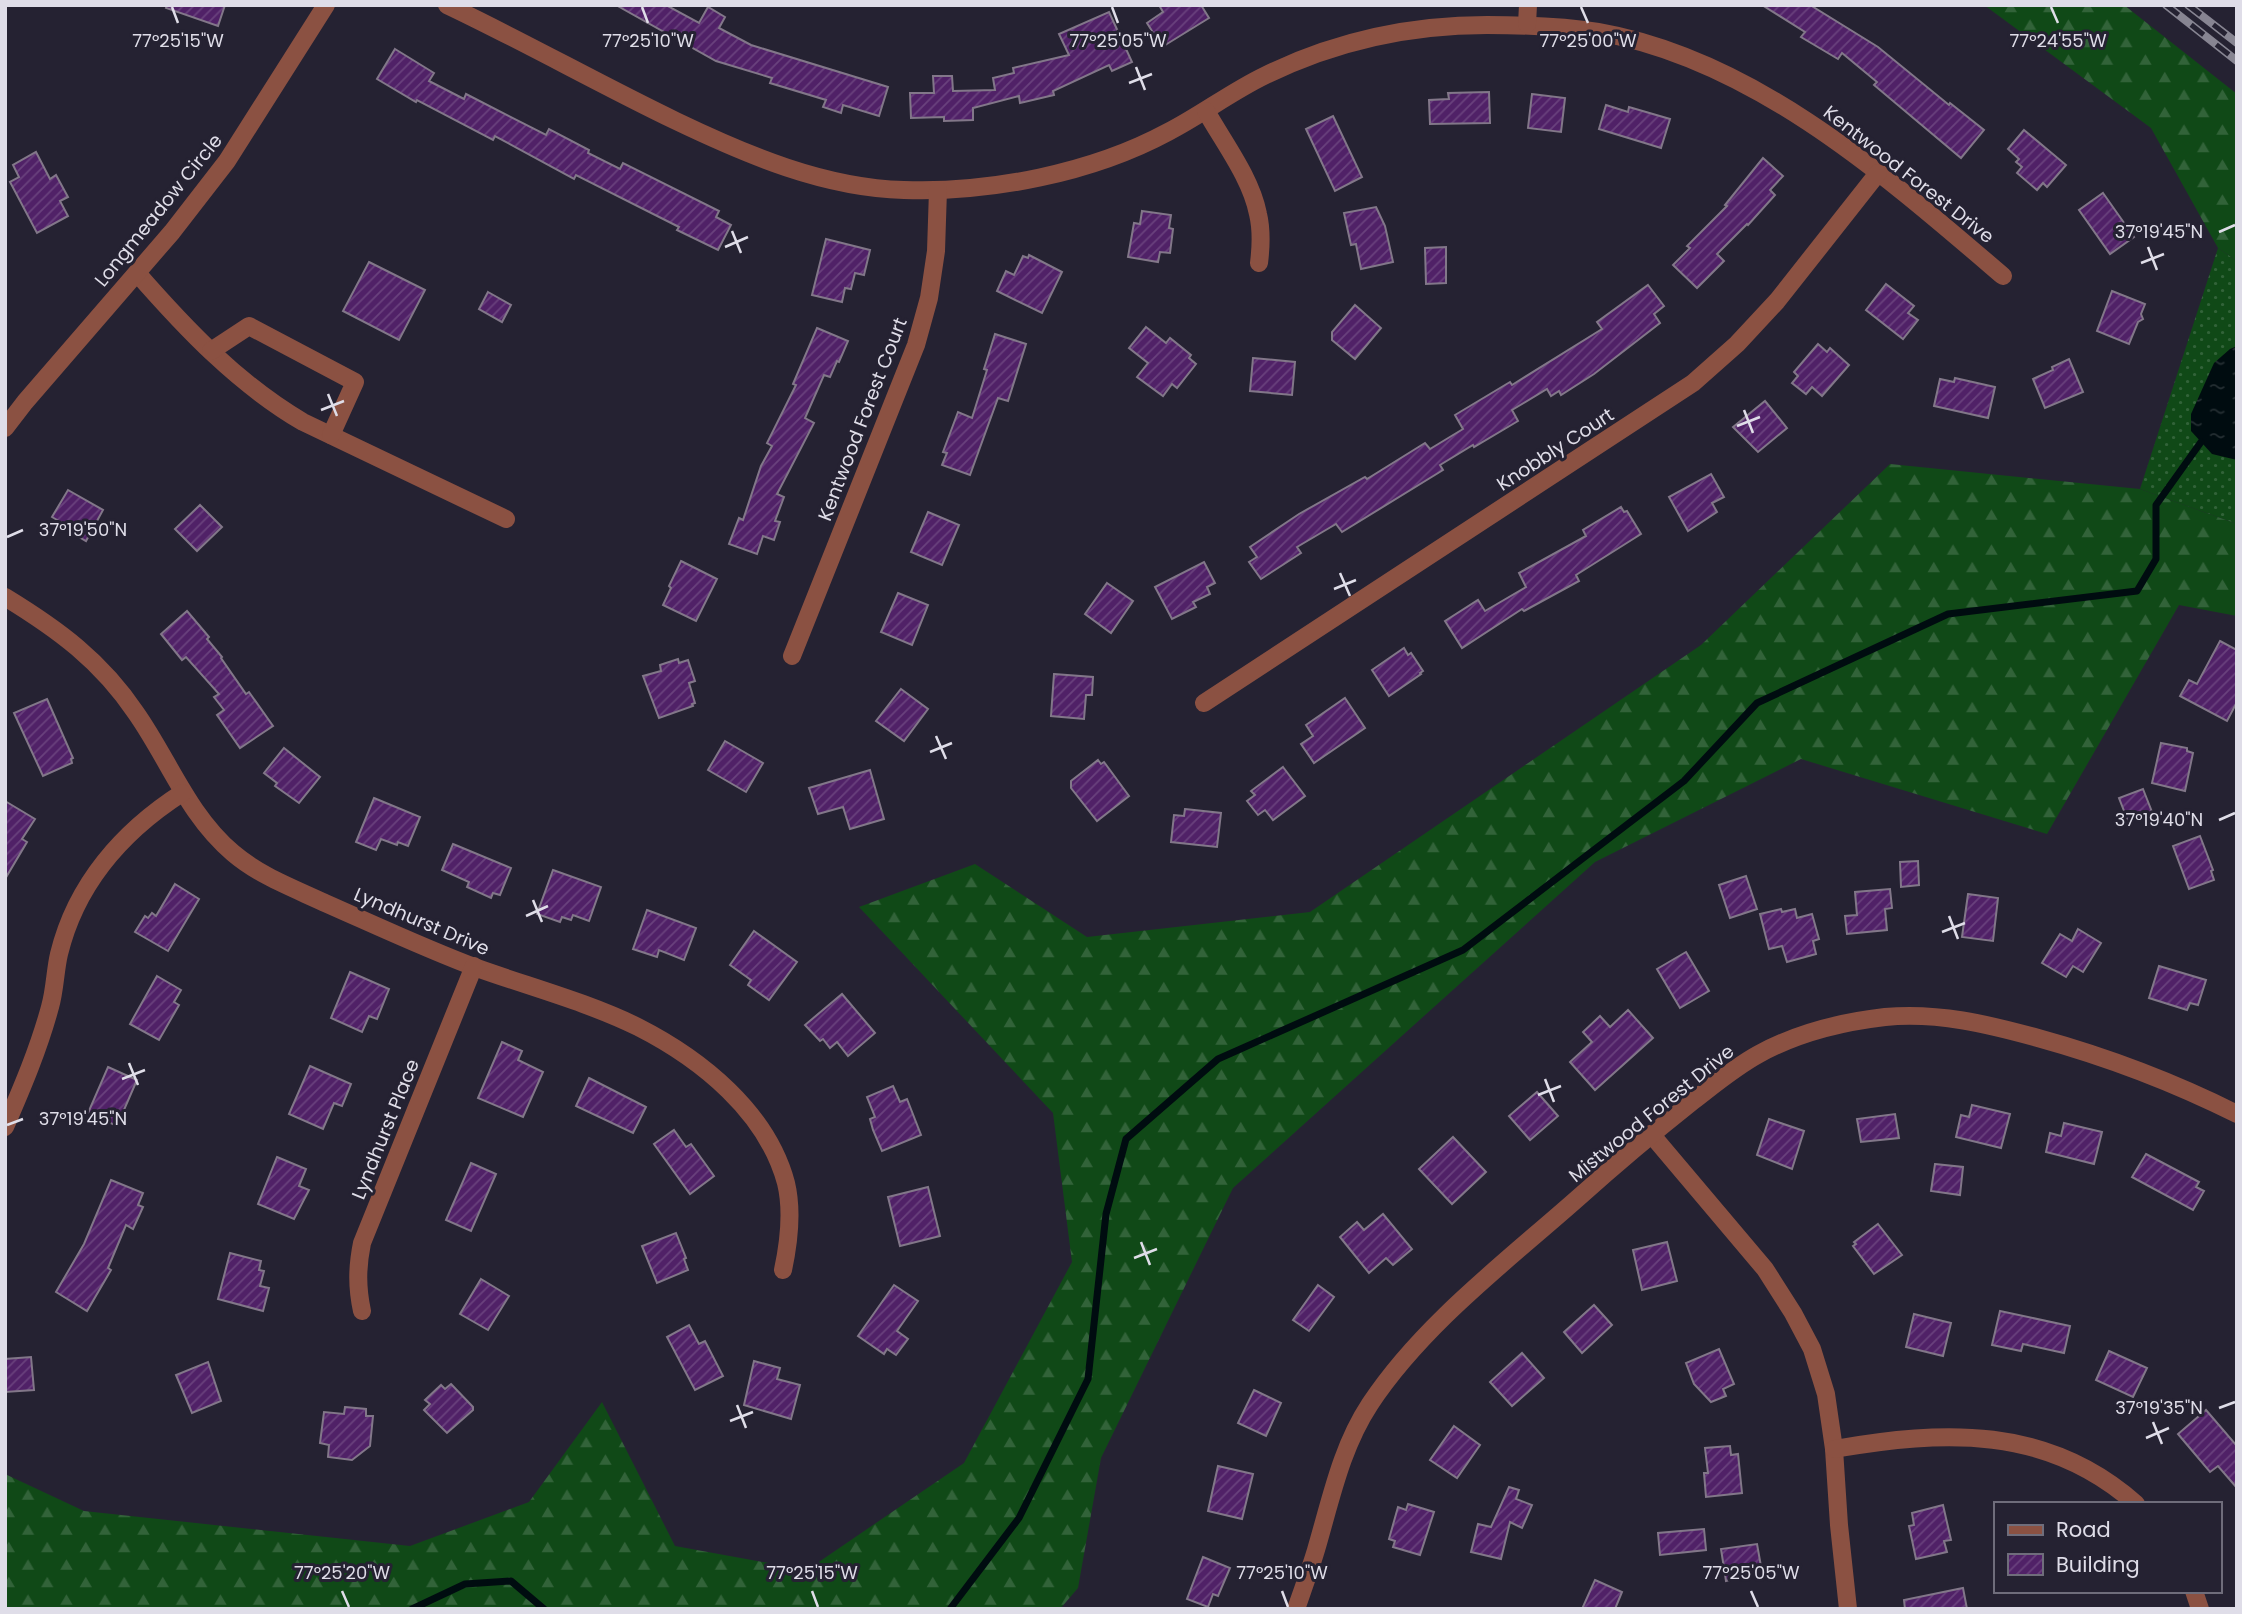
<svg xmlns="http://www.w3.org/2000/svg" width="2242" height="1614" font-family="Poppins,sans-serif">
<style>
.grass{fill:url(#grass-dots)}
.forest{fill:url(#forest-firs)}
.water{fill:url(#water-ripples)}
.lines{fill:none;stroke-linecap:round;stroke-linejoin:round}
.stream{stroke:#000c10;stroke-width:7}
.building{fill:url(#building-hatch);stroke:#827789;stroke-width:2}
.minor{stroke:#8b5142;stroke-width:18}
.rail-casing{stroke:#878592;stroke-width:8}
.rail{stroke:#252232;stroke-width:5;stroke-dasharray:16;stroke-linecap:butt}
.ticks{fill:none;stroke:#dfdde8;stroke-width:2.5}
.labels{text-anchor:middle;stroke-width:6;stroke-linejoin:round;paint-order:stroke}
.street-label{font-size:19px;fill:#dfdde8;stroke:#252232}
.ticks-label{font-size:18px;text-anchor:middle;fill:#dfdde8;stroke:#252232;stroke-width:6;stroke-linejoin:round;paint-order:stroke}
</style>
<defs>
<pattern id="grass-dots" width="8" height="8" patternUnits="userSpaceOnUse" patternTransform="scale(1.75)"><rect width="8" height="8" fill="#104917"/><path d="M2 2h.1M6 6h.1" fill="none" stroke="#326339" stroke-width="1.8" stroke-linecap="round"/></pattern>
<pattern id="forest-firs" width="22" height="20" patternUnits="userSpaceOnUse" patternTransform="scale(1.75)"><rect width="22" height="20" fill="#104917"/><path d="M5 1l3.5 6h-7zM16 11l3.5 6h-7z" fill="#326339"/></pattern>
<pattern id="water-ripples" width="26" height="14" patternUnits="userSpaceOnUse" patternTransform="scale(1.75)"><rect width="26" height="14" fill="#000c10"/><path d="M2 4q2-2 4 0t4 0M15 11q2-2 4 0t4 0" fill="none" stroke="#252f33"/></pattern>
<pattern id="building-hatch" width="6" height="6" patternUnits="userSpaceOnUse" patternTransform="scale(1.75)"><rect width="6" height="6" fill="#502167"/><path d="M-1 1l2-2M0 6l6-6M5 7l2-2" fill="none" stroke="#69417d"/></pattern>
</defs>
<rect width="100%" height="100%" fill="#252232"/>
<path class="grass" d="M2218 248 2237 261V524L2140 489Z"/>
<g class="forest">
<path d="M1984 5H2124L2237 94V261L2218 248 2151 128Z"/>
<path d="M1890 464 2140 489 2237 524V616L2179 605 2047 834 1801 759 1595 862 1233 1188 1101 1458 1078 1588 1060 1609H5V1474L84 1511 410 1546 529 1502 602 1402 675 1546 807 1570 964 1463 1072 1262 1053 1113 859 907 975 864 1087 937 1310 912 1701 645Z"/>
</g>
<path class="water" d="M2237 346V460L2212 454 2191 431V414L2214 363 2230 349Z"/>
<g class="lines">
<g class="stream">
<path d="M412 1609 465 1584 511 1581 544 1609"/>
<path d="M950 1609 1019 1518 1088 1379 1106 1214 1126 1139 1218 1059 1463 950 1684 781 1757 703 1948 614 2137 591 2156 559V505L2201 442"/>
</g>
</g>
<g class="building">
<path d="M167 5H225L218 26 166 8Z"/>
<path d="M616 5H666L699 23 708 7 725 17 719 28 751 45 888 87 879 116 843 105 841 113 823 107 826 100 770 83 772 78 716 61Z"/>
<path d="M1159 5H1201L1209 18 1162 47 1147 23 1163 12Z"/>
<path d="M1762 5H1810L1878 47 1949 105 1950 103 1984 130 1961 158 1874 85 1877 82 1842 53 1838 59 1801 37 1805 32Z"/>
<path d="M1109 12 1132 62 1112 71 1109 65 1053 91 1054 95 1020 103 1019 96 973 108V120L944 121V117L911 118 910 93H934L933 76H952L953 91 995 90 993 78 1014 73 1013 68 1069 55 1059 34Z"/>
<path d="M395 49 434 73 429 81 464 99 466 94 546 135 549 129 589 150 588 153 620 169 623 163 719 211 716 217 731 225 718 250 677 230 679 227 576 175 574 179 495 136 493 140 417 100 416 102 377 79Z"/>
<path d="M1489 92 1490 123 1430 124 1429 100 1449 99 1448 93Z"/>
<path d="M1532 94 1565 98 1561 132 1528 128Z"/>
<path d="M1606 105 1628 112 1629 107 1670 119 1661 148 1599 129Z"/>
<path d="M1333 116 1362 177 1335 191 1306 129Z"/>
<path d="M2024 130 2066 165 2047 187 2043 183 2037 190 2017 173 2022 167 2016 162 2019 159 2008 149Z"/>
<path d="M36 152 50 179 56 175 68 197 60 201 68 216 37 233 10 182 19 177 13 165Z"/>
<path d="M1763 158 1783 176 1770 190 1775 195 1748 225 1747 224 1717 254 1724 261 1697 288 1673 265 1690 248 1687 246 1727 206 1725 205Z"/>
<path d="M2103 193 2134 237 2110 254 2079 210Z"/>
<path d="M1376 207 1385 226 1393 262 1361 269 1356 244 1351 245 1344 213Z"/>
<path d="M1142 211 1171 215 1169 228 1173 229 1170 253 1160 252 1158 262 1128 257 1134 223 1140 224Z"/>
<path d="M826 239 870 250 864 275 855 273 851 289 845 288 842 302 812 295Z"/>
<path d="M1446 247V283L1426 284 1425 248Z"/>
<path d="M1029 255 1062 272 1042 313 997 291 1006 271 1014 275 1023 256 1028 258Z"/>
<path d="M369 262 425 290 399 340 343 311Z"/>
<path d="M1886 284 1914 306 1908 313 1918 320 1903 339 1866 310Z"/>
<path d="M1648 285 1664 306 1654 314 1660 323 1594 374 1561 395 1559 391 1551 396 1547 389 1512 410 1518 421 1474 447 1473 445 1440 465 1443 470 1342 532 1336 524 1297 547 1301 553 1261 579 1249 562 1257 557 1250 547 1299 514 1365 477 1367 479 1425 443 1430 449 1463 429 1455 415 1510 382 1512 385 1602 329 1597 322Z"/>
<path d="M2112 291 2145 304 2141 314 2143 319 2138 322 2129 344 2097 331Z"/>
<path d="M488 292 511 305 502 322 479 309Z"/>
<path d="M1355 305 1381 328 1355 359 1332 340V332Z"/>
<path d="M1146 327 1166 343 1170 338 1191 355 1189 358 1196 364 1177 388 1172 384 1163 396 1137 377 1148 363 1129 348Z"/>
<path d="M817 328 848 341 839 362 837 361 830 377 824 375 805 418 814 423 777 494 784 497 775 521 780 522 774 540 763 536 757 554 729 544 739 518 743 520 761 466 772 446 767 443 796 385 793 384Z"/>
<path d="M995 334 1026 344 1008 401 998 398 970 475 942 465 947 453 943 452 958 412 972 418 987 370 984 369Z"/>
<path d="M1818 344 1827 352 1830 348 1849 365 1822 396 1812 387 1806 394 1792 383 1798 376 1794 372Z"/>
<path d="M1253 358 1295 362 1292 395 1250 391Z"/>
<path d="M2069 359 2083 392 2045 408 2033 379 2053 370 2052 367Z"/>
<path d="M1955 378 1995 387 1988 418 1934 406 1940 379 1954 382Z"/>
<path d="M1765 401 1787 428 1758 452 1733 427Z"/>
<path d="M1711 474 1724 497 1712 503 1717 512 1688 531 1669 497Z"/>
<path d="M68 490 103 510 86 541 62 527 64 524 52 517Z"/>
<path d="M200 505 222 527 197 551 175 529Z"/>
<path d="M1621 507 1624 512 1627 511 1641 534 1576 575 1579 581 1524 611 1522 609 1462 648 1445 621 1478 600 1485 611 1526 587 1519 573 1586 536 1583 530Z"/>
<path d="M928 512 959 525 942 565 911 552Z"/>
<path d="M681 561 717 579 696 621 663 605 671 588 669 586Z"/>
<path d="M1204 562 1215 583 1207 587 1210 594 1193 602 1196 607 1172 619 1155 587Z"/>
<path d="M1107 583 1133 601 1111 633 1085 614Z"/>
<path d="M898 593 928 605 912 645 881 632Z"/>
<path d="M187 611 209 637 207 639 222 657 221 658 246 694 249 692 273 726 240 748 217 715 224 710 214 697 219 694 186 657 182 660 161 634Z"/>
<path d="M2220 641 2237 650V702L2227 721 2180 696 2189 680 2197 684Z"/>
<path d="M1404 648 1408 655 1411 653 1423 671 1420 673 1421 674 1389 696 1372 670Z"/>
<path d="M678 659 679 663 688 660 695 681 689 683 695 703 692 704 693 706 659 718 643 676 661 671 660 665Z"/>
<path d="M1054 674 1093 677 1092 695H1086L1084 719 1051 716Z"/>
<path d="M901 689 928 709 904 741 876 721Z"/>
<path d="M1345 698 1365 728 1314 763 1301 744 1313 736 1306 725Z"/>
<path d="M47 699 73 758 71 759 72 763 43 776 14 713Z"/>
<path d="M725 741 763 763 746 792 708 770Z"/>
<path d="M2161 743 2187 748V751L2193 753 2185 791 2152 783Z"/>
<path d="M284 748 320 777 299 803 275 786 277 783 264 773Z"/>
<path d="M1098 760 1101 764 1104 762 1129 796 1097 821 1071 788V781Z"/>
<path d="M1283 767 1305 796 1273 820 1265 810 1258 815 1247 801 1255 795 1251 791Z"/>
<path d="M870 770 884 819 850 829 843 807 818 814 809 788Z"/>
<path d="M2143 789 2152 812 2128 821 2119 798Z"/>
<path d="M374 798 420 817 408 846 398 842 397 845 381 839 376 850 356 842Z"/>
<path d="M5 801 35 819 22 839 27 842 5 879Z"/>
<path d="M1185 809 1221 813 1217 847 1171 842 1174 815 1184 816Z"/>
<path d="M2200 836 2213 870 2211 871 2214 880 2189 889 2173 846Z"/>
<path d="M453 844 511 868 500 895 493 893 491 898 467 887 469 882 442 870Z"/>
<path d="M1918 861 1919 885 1901 887 1900 862Z"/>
<path d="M553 870 601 887 589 921 573 915 571 920 562 917 560 922 537 914Z"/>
<path d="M1746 876 1757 909 1730 918 1719 885Z"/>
<path d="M175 884 199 899 168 951 135 932 145 916 148 918 152 913 156 916Z"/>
<path d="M1890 889 1892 908 1885 909 1887 930 1847 934 1845 916 1857 915 1855 892Z"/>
<path d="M1968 894 1998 898 1993 941 1962 937Z"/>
<path d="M1781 909 1782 912 1795 909 1797 918 1812 914 1819 939 1813 941 1816 954 1787 962 1782 946 1769 949 1760 914Z"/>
<path d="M647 910 696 928 684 960 659 950 657 957 633 949Z"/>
<path d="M2078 929 2101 943 2083 972 2073 966 2066 977 2042 963 2060 934 2072 941Z"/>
<path d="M754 931 797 962 769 1000 748 985 751 980 730 965Z"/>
<path d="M1686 952 1709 991 1680 1008 1657 969Z"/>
<path d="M2159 966 2206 980 2198 1005 2190 1003 2187 1010 2149 998Z"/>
<path d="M350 972 389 989 377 1019 369 1016 362 1032 331 1018Z"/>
<path d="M157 976 181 990 174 1002 179 1005 159 1040 130 1024Z"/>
<path d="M842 994 875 1033 848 1056 837 1042 830 1048 823 1039 820 1041 805 1025Z"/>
<path d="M1628 1010 1653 1038 1595 1090 1570 1062 1592 1042 1583 1032 1600 1016 1610 1027Z"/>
<path d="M502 1042 522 1051 518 1060 543 1072 523 1117 478 1098Z"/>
<path d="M310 1066 351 1084 342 1106 334 1103 323 1129 289 1114Z"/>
<path d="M108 1067 137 1080 117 1126 88 1113Z"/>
<path d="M589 1078 646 1107 633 1133 576 1106Z"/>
<path d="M893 1086 900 1102 907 1099 921 1135 882 1151 873 1130 870 1119 875 1117 867 1097Z"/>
<path d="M1537 1092 1558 1116 1530 1140 1509 1116Z"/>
<path d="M1972 1105 2010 1114 2001 1148 1956 1137 1961 1115 1969 1117Z"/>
<path d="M1895 1114 1899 1138 1861 1142 1857 1119Z"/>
<path d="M1769 1119 1804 1131 1792 1169 1757 1155Z"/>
<path d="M2064 1123 2102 1132 2094 1164 2046 1152 2050 1133 2061 1136Z"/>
<path d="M674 1130 686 1147 691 1144 714 1176 690 1194 654 1144Z"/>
<path d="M1453 1137 1486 1172 1452 1204 1419 1169Z"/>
<path d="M2146 1154 2199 1182 2196 1187 2204 1191 2193 1210 2132 1177Z"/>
<path d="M277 1157 306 1169 299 1186 309 1190 294 1219 258 1204Z"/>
<path d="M471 1163 496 1174 471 1231 446 1220Z"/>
<path d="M1935 1164 1963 1167 1960 1195 1931 1191Z"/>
<path d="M111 1180 143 1193 138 1205 143 1207 133 1229 126 1225 108 1268 111 1270 87 1311 56 1292 84 1244Z"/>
<path d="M928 1187 940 1236 900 1246 888 1197Z"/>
<path d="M1383 1214 1412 1249 1393 1265 1386 1258 1369 1273 1340 1237 1357 1222 1364 1230Z"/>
<path d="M1878 1224 1902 1255 1874 1274 1853 1246 1856 1244 1854 1242Z"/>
<path d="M676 1233 686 1258 684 1259 688 1270 657 1283 642 1246Z"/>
<path d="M1667 1242 1677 1281 1642 1290 1633 1250Z"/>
<path d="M230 1253 261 1261 259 1270 264 1271 260 1286 269 1288 263 1311 218 1299Z"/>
<path d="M481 1279 509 1296 488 1330 460 1314Z"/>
<path d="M894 1285 918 1301 897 1331 908 1339 896 1355 887 1349 884 1354 858 1336Z"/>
<path d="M1318 1285 1334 1297 1309 1331 1293 1320Z"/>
<path d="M1594 1305 1612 1325 1582 1353 1564 1332Z"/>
<path d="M2000 1311 2070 1326 2064 1353 2023 1344 2021 1351 1992 1345Z"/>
<path d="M1914 1314 1951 1323 1943 1356 1906 1347Z"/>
<path d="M689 1325 699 1344 705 1341 723 1376 695 1390 667 1337Z"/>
<path d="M1719 1349 1734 1384 1723 1389 1726 1396 1711 1402 1694 1384 1686 1363Z"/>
<path d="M2109 1351 2147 1368 2133 1397 2096 1380Z"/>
<path d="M1522 1353 1544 1378 1512 1406 1490 1382Z"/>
<path d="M31 1357 34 1390 5 1392V1359Z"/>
<path d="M754 1361 780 1368 777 1379 800 1385 791 1419 744 1405Z"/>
<path d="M208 1362 221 1401 192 1413 176 1375Z"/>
<path d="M451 1384 473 1407V1410L447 1433 424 1410 430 1404 425 1400 441 1385 445 1389Z"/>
<path d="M1254 1390 1281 1403 1266 1436 1238 1423Z"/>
<path d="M345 1407 366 1409V1416H373L370 1446 352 1460 328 1457 329 1445 320 1443 324 1412 344 1414Z"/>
<path d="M2206 1410 2237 1446V1488L2218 1466 2210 1472 2178 1434Z"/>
<path d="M1454 1426 1480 1445 1457 1478 1430 1460Z"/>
<path d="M1730 1446 1731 1455 1738 1454 1742 1493 1706 1497 1704 1473H1708L1705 1448Z"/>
<path d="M1218 1466 1253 1474 1242 1519 1208 1511Z"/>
<path d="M1509 1487 1519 1490 1516 1499 1532 1505 1522 1528 1510 1522 1501 1559 1471 1552 1478 1524 1491 1527Z"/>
<path d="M1408 1504 1434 1512 1420 1555 1393 1547 1395 1541 1389 1539 1398 1507 1406 1510Z"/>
<path d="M1943 1505 1951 1540 1944 1541 1947 1552 1916 1559 1909 1526 1914 1525 1912 1513Z"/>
<path d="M1704 1529 1706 1550 1660 1555 1658 1533Z"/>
<path d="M1757 1544 1762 1572 1726 1581 1721 1549Z"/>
<path d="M1203 1557 1230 1568 1218 1596 1213 1594 1208 1607 1187 1599Z"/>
<path d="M1595 1580 1622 1592 1615 1609H1582Z"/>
<path d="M1963 1588 1967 1609H1905L1904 1600Z"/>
</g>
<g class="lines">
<g class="minor">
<path d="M447 5C525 42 599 84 676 121 747 155 824 188 904 190 990 193 1092 173 1168 132 1201 115 1231 92 1264 76 1333 42 1410 25 1487 25 1524 25 1561 26 1598 32 1754 59 1886 176 2003 276"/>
<path d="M1527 24 1528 5"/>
<path d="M1206 111C1224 143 1251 178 1258 214 1262 231 1261 247 1259 263"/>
<path d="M137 273C186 329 238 384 303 422L506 519"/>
<path d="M211 351 249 326 355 382 331 435"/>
<path d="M5 428 25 402 172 232 227 161 326 5"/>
<path d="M5 597C59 630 101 661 136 713 169 760 188 815 233 853 260 876 293 888 325 903 375 925 426 949 477 968 530 987 587 1002 638 1027 701 1059 767 1112 786 1183 793 1212 789 1242 783 1270"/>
<path d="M792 656 916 345 929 298 936 251 938 190"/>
<path d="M1204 703 1693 383 1737 344 1777 301 1878 173"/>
<path d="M5 1127C22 1088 39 1048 50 1007 55 990 55 971 59 954 76 884 123 831 182 793"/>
<path d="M1651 1134 1765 1269 1793 1313 1812 1349 1826 1394 1834 1449 1839 1525 1848 1609"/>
<path d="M362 1311C357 1287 357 1268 362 1243L474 966"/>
<path d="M1834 1449C1944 1430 2047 1425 2136 1504"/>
<path d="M2194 1591 2200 1609"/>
<path d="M1296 1609C1303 1589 1310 1570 1316 1550 1331 1499 1341 1448 1370 1404 1422 1325 1508 1260 1578 1198 1616 1164 1654 1132 1693 1101 1715 1084 1735 1067 1759 1054 1797 1033 1842 1022 1885 1017 1938 1012 1987 1024 2038 1038 2107 1057 2173 1082 2237 1114"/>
</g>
<g class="rail-casing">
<g id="rail">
<path d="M2166 5 2237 61"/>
<path d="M2188 5 2237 43"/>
</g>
</g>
<use href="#rail" class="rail"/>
</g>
<path class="ticks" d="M172 7 178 23M642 7 648 23M1112 7 1118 23M1581 7 1588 23M2051 7 2058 23M1136 67 1145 90M1129 83 1152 74M732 231 741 253M2219 232 2235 225M725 247 748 237M2148 247 2157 270M2141 263 2164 254M328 394 337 416M321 410 344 401M1744 410 1753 433M1737 426 1760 417M7 537 23 530M1340 573 1350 596M1334 589 1356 580M936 736 946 759M930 752 952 743M2219 820 2235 813M533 900 542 922M526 916 548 906M1949 916 1958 939M1942 932 1965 923M129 1063 138 1085M122 1079 145 1070M1545 1079 1554 1102M1538 1095 1561 1086M7 1125 23 1119M1141 1242 1150 1265M1134 1258 1157 1249M737 1405 746 1428M2219 1408 2235 1402M730 1421 753 1412M2153 1422 2162 1444M2146 1438 2169 1428M342 1591 349 1607M812 1591 818 1607M1282 1591 1288 1607M1751 1591 1758 1607"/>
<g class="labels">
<g class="street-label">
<text transform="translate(1909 174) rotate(38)" y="7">Kentwood Forest Drive</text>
<text transform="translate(158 210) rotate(-51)" y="7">Longmeadow Circle</text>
<text transform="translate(862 419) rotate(-69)" y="7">Kentwood Forest Court</text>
<text transform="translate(1555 449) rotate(-33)" y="7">Knobbly Court</text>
<text transform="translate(422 921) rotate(23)" y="7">Lyndhurst Drive</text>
<text transform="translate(1651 1113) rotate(-39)" y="7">Mistwood Forest Drive</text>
<text transform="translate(385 1129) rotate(-68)" y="7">Lyndhurst Place</text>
</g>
</g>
<g class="ticks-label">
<text x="178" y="47">77°25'15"W</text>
<text x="648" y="47">77°25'10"W</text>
<text x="1118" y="47">77°25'05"W</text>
<text x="1588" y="47">77°25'00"W</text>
<text x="2058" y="47">77°24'55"W</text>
<text x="2159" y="238">37°19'45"N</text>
<text x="83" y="536">37°19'50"N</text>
<text x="2159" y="826">37°19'40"N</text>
<text x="83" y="1125">37°19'45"N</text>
<text x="2159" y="1414">37°19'35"N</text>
<text x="342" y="1579">77°25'20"W</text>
<text x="812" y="1579">77°25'15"W</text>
<text x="1282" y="1579">77°25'10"W</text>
<text x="1751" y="1579">77°25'05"W</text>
</g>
<rect width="2242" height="1614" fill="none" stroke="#dfdde8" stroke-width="14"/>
<rect x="1994" y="1502" width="228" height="91" fill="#252232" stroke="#6f6d7b" stroke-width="2"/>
<rect x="2008" y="1525" width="35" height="10" fill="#8b5142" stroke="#6f6d7b" stroke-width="2"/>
<text x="2056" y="1537" font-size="21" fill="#dfdde8">Road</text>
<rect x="2008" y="1554" width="35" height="21" fill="url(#building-hatch)" stroke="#6f6d7b" stroke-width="2"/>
<text x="2056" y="1572" font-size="21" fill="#dfdde8">Building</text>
</svg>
